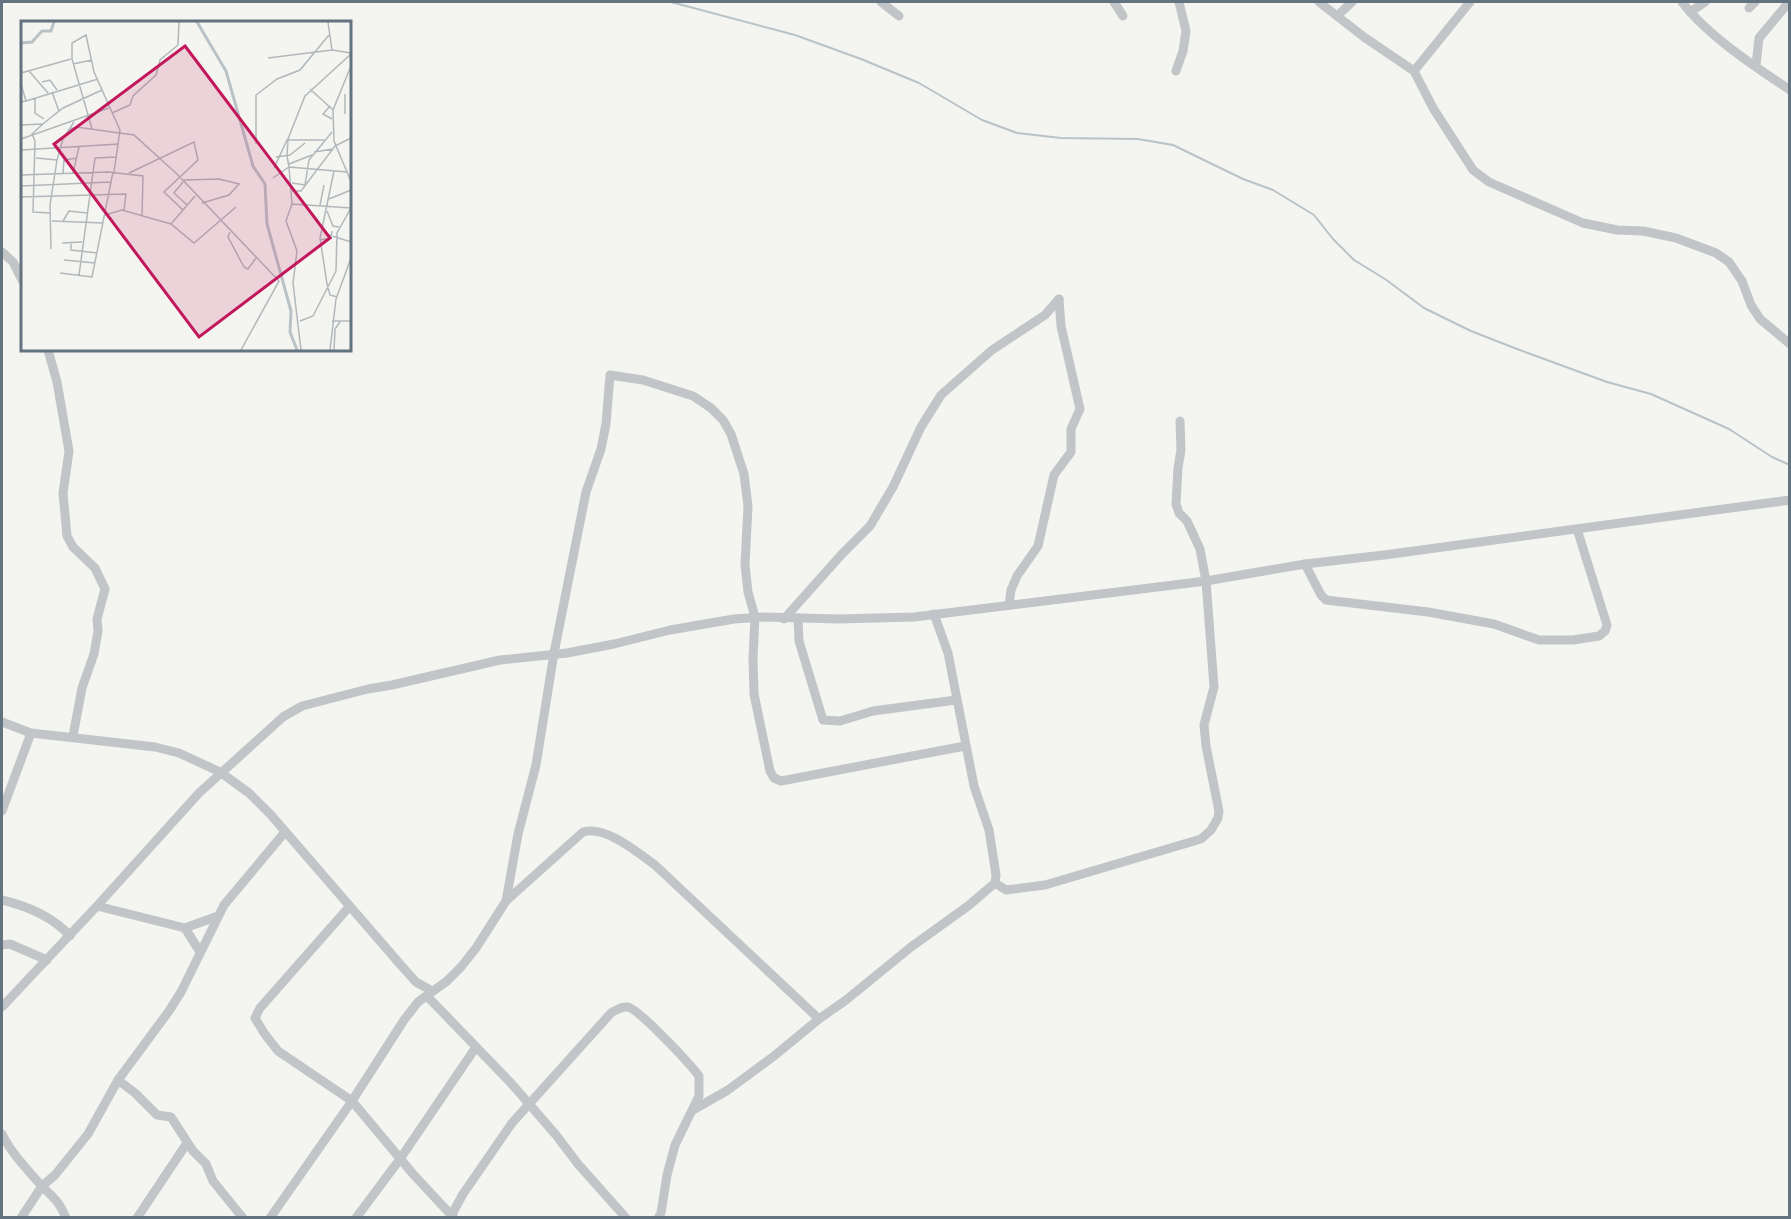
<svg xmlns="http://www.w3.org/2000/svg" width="1791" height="1219" font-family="'Fira Sans',sans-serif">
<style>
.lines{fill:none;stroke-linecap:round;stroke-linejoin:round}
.stream{stroke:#b9c3c7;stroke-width:2}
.minor{stroke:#c2c5c8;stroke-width:9}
.inset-river{fill:none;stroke:#b9c3c7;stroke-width:3}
.inset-road{fill:none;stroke:#b1b8bc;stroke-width:1.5}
.view{fill:#c2185b;fill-opacity:0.15;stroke:#c2185b;stroke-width:3}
.inset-edge{fill:none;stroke:#647380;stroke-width:3}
</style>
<rect width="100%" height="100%" fill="#f4f4f0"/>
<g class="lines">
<path class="stream" d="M671 2 795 35 861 59 919 83 982 120 1017 133 1061 138 1138 139 1173 145 1243 179 1273 190 1314 215 1333 239 1354 260 1385 279 1424 308 1471 331 1517 349 1607 382 1651 394 1729 429 1772 457 1790 465"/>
<g class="minor">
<path d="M881 2 899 16"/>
<path d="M1114 2 1123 16"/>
<path d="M1319 2 1364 37 1414 71 1433 108 1473 170 1489 182 1583 223 1617 230 1643 231 1676 238 1716 253 1729 262 1742 281 1751 305 1760 319 1790 344"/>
<path d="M1682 2C1708 36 1754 66 1790 90"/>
<path d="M1749 8 1755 2"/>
<path d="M1690 12 1705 2"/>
<path d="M1337 16 1352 2"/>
<path d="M1756 65 1759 38 1789 2"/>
<path d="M1176 71 1183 51 1186 31 1179 2"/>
<path d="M1414 71 1470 2"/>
<path d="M2 252 13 262 22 280"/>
<path d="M48 350 57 382 69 451 63 493 67 536 73 547 95 568 105 589 97 619 98 631 94 654 82 688 73 736"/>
<path d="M1305 564 1321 595 1326 600 1428 612 1494 624 1539 640H1573L1599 636 1605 631 1607 625 1577 529"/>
<path d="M1009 605 1011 590 1017 576 1038 546 1054 475 1071 452V429L1080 409 1061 326 1059 299"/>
<path d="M784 619 842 554 870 526 893 487 921 427 941 395 992 350 1045 315 1059 299"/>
<path d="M798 619 799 641 823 720 840 721 873 711 956 700"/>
<path d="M2 722 31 733 155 747 179 753 220 772 249 793 271 815 399 963 416 982 432 991"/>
<path d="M2 811 31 733"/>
<path d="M995 883 1006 890 1045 885 1201 839 1211 830 1218 818 1219 811 1206 746 1204 725 1214 687 1206 581 1200 549 1187 521 1179 513 1176 504 1178 468 1181 450 1180 421"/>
<path d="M2 900C27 906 53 917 70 936"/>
<path d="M506 901 583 832C605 825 637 852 655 865L819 1019"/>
<path d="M97 906 185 928 218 916"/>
<path d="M349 907 260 1008 255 1018 264 1033 278 1051 352 1101 413 1174 454 1218"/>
<path d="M185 928 200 952"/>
<path d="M2 945 10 944 47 960"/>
<path d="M427 996 510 1082 556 1135 578 1164 626 1218"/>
<path d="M2 1007 97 906 199 793 283 717 302 706 368 689 392 685 500 660 567 653 614 644 670 630 734 619 764 617 839 619 914 617 1206 581 1305 564 1384 555 1790 500"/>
<path d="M118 1080 135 1093 157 1115 171 1117 193 1151 206 1164 213 1181 243 1218"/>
<path d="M693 1110 728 1090 774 1056 819 1019 846 1000 911 947 968 906 995 883 996 875 989 830 974 786 948 653 934 614"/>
<path d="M2 1134C11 1153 26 1168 40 1184 53 1198 58 1199 66 1218"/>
<path d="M21 1218 42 1186 55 1175 88 1134 118 1080 169 1011 181 992 224 905 285 832"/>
<path d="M137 1218 187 1143"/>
<path d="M270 1218 352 1101 404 1020 418 1002 447 981 461 967 476 948 506 901 518 834 536 765 554 653 586 492 601 449 606 424 610 375 643 380 693 396 711 408 723 420 731 434 744 474 748 506 745 565 748 592 755 617 753 658 754 694 770 771 774 778 781 781 965 746"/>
<path d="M356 1218 400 1159 476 1047"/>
<path d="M450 1218 463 1194 512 1123 611 1013C617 1010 621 1006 628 1007 640 1010 690 1064 699 1076V1096L675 1145 667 1175 661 1213 658 1218"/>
</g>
</g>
<g transform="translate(21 21)">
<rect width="330" height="330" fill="#f4f4f0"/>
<path class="inset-river" d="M176 1 205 50 232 145 244 163 246 203 270 290 269 311 276 329M0 22 11 21 21 10H30L33 1"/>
<path class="inset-road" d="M307 1 311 29M330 33 284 75 267 118 266 135 268 146 326 151 330 161M247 37 311 29 330 32M52 43 71 39M8 50 27 72M0 52 50 38M21 61 29 59 36 69M0 63 5 80 0 81M289 68 312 89M31 71 38 90M324 73V93M14 77V92L23 98M5 80 77 58M309 85 302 93 311 98M91 92 109 84 112 75 135 54 139 39 157 24 158 1M0 104 21 103M71 108 51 38V22L65 14 73 51 99 109 93 151M47 109 55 106 113 114 157 154 258 260 220 329M0 118 88 87M14 120 11 113 23 102 42 87 81 69M14 120 12 191 29 192M235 123V74L256 58 279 49 308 14M0 129 98 123M293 131 312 128M255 136 269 134 284 122M15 137 36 139M268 143 291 134M253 147 266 119H303M313 150 299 217 306 263 309 274 316 276M326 151 313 120 312 89 330 45M52 152 58 126M108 152 173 121 177 139 143 171 162 189M42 153 43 139 56 137M0 154 87 151 122 155 121 195M252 157 268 146 271 183 265 200 276 230 272 262 280 329M163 159 198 158 218 163 208 174 181 182M162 161 153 172 166 184M271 162 284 164 288 139 311 111M0 165 90 161M271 170H280L314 125 330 117M0 176 105 173 103 189M308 178 330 169M271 183 330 187M299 184 303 164M306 190 312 205 318 206M84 194 101 189 150 203 173 222 215 186M31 200 82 202M42 200 48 190 66 192M150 203 174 175M209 211 207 216 223 246 227 248 235 237M305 213 330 221M299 219 310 217 311 210M41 222 61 221M50 222V229L76 232M30 228 29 184 36 139 42 118 53 101M43 239 74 242M315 250 316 212 330 187M39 252 71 256 92 151M58 254 74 137 95 136M279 300 292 295 315 250M311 300H330M309 329 315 278 330 237M313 329 314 308 319 301"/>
<path class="view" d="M164 25 309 217 178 316 33 123Z"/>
<rect width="330" height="330" class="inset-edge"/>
</g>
<rect width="1791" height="1219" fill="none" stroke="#647380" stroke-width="6"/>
</svg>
